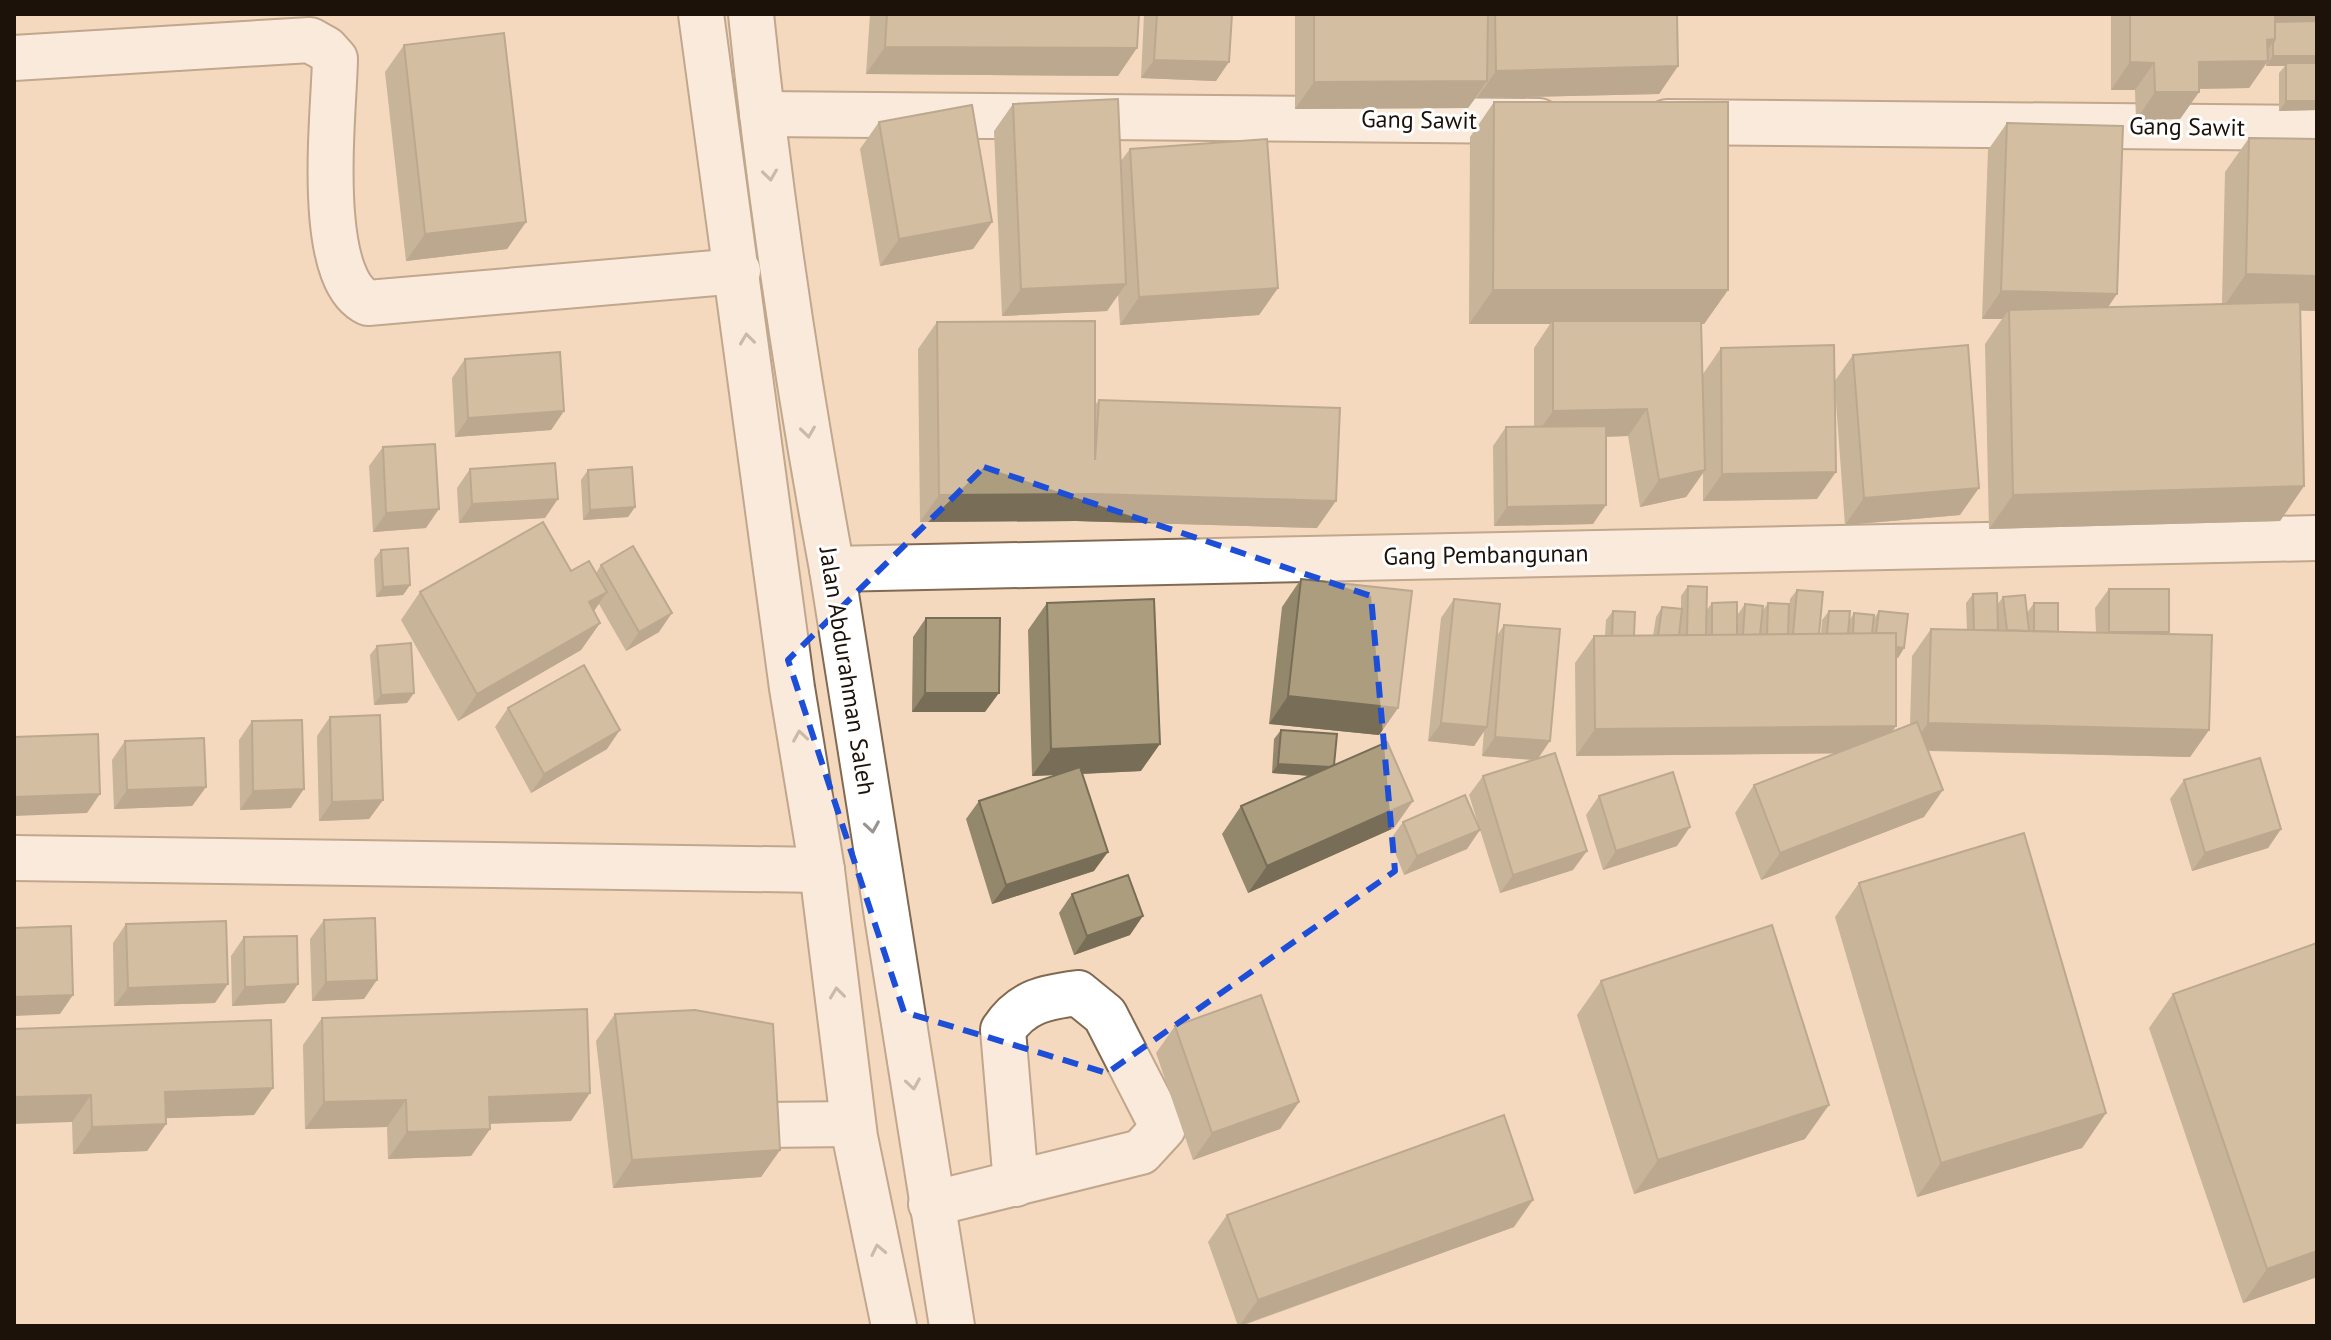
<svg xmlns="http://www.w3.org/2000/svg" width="2331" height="1340" font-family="'PT Sans',sans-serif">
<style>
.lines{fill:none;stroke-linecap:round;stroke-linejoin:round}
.minor-casing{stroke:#826a52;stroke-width:48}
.minor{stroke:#fff;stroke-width:44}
.wall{fill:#93876c}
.shaded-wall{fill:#786e58}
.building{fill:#ab9d7e;stroke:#786e58;stroke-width:2}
.oneway{stroke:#999490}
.marked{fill:none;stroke:#1d4ed8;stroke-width:6;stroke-dasharray:16 10;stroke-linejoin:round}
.labels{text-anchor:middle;stroke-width:6;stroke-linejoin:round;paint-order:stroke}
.street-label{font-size:24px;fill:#1c1209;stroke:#fff}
</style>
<rect width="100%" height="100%" fill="#f4d9be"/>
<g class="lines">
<g class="minor-casing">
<g id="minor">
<path d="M701 14 792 688 822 870 855 1137 894 1326"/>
<path d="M751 14C770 200 798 385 832 569L952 1326"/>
<path d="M14 58 310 40 326 49 335 59C334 113 314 278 368 303L738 271"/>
<path d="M762 114 1539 121"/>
<path d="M1667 122 2317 128"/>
<path d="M832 569 2317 538"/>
<path d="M14 858 822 870"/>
<path d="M764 1125 853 1124"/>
<path d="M931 1204 1141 1152 1163 1128 1105 1015 1078 993C1046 997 1022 1001 1003 1030L1016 1184"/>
</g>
</g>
<use href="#minor" class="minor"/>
</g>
<g class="wall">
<path d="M870 14H1139L1118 76 866 74Z"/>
<path d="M1144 14H1232L1216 81 1141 78Z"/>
<path d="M1295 14H1677L1678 66 1659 94 1477 98V96L1468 108 1295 109Z"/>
<path d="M2111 14H2317V110L2279 111V73L2285 66H2266V63L2249 88 2199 89V92L2180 119 2136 120 2135 90H2111Z"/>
<path d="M404 45 526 222 507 249 406 261 385 72Z"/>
<path d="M1494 102 1728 290 1704 324H1701L1703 374 1721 348 1834 382 1853 355 1960 515 1845 525 1835 389 1817 499 1703 501V473L1686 497 1640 507 1628 436 1606 437 1593 524 1494 526 1493 446 1506 427H1534V348L1550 324H1469L1470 137Z"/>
<path d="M1013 104 1120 162 1130 149 1278 288 1259 315 1120 325 1118 294 1107 311 1002 316 994 131Z"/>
<path d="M879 122 992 222 973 249 880 266 860 149Z"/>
<path d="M2007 123 2108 307 2222 304 2225 172 2249 138 2317 139V311L2300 310 2304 486 2280 521 1989 529 1985 344 2002 319H1982L1988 150Z"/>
<path d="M937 322 1095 405 1099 400 1317 528 1076 521 920 522 918 349Z"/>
<path d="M465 359 564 411 551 430 455 437 452 378Z"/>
<path d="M383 447 426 528 373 532 369 466Z"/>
<path d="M470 469 545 518 459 523 457 488Z"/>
<path d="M588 470 635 507 628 517 583 520 581 480Z"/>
<path d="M381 550 410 585 403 595 376 597 374 559Z"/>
<path d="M601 565 659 632 626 651 599 604 594 611 600 623 581 650 458 721 401 620 420 592 571 571 596 573Z"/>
<path d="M1301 579 1398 708 1379 735 1269 724 1282 607Z"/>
<path d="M1688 586 1706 611 1712 603 1737 633 1738 614 1745 604 1762 612 1768 603 1788 624 1790 599 1797 590 1819 634H1821L1822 620 1829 611 1849 621 1854 613 1873 620 1879 611 1904 648 1898 658H1896L1891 732 1910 725 1912 656 1931 629 1967 630 1966 603 1973 594 1997 605 2003 597 2027 613 2034 603 2058 632H2096L2095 608 2109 589 2168 634 2209 730 2190 757 1928 751 1924 817 1761 880 1735 813 1754 785 1838 753 1576 756 1575 663 1594 636H1605L1606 620 1613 611 1634 636H1653L1656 617 1662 607 1681 609V596Z"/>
<path d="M1454 599 1496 637 1504 625 1537 759 1573 870 1500 893 1469 795 1483 776 1534 760 1482 756 1484 731 1474 746 1428 741 1441 618Z"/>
<path d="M1047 603 1141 771 1083 774 1094 871 992 904 966 819 979 801 1057 775 1032 776 1028 630Z"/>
<path d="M926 618 985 712H912L913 637Z"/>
<path d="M377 646 407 703 374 705 370 655Z"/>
<path d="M508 708 607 749 531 793 495 727Z"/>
<path d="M330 717 383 800 369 819 319 821 317 736Z"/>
<path d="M252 721 291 808 240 810 239 740Z"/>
<path d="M1281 730 1334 765 1394 828 1248 893 1222 834 1241 806 1310 776 1272 773 1274 739Z"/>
<path d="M125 741 206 787 192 806 114 809 112 760Z"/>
<path d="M2184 780 2281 829 2268 848 2192 871 2170 799Z"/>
<path d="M1599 796 1677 846 1603 870 1586 815Z"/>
<path d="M1403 822 1467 849 1404 875 1390 840Z"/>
<path d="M1859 883 2106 1113 2082 1148 1917 1197 1835 917Z"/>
<path d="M1072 894 1130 935 1074 955 1059 913Z"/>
<path d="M324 920 364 999 312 1001 310 939Z"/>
<path d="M126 924 215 1003 114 1006 113 943Z"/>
<path d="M244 937 285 1003 232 1006 231 956Z"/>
<path d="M2317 943V1277L2243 1303 2149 1028 2173 994Z"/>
<path d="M1601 981 1805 1139 1634 1194 1577 1015Z"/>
<path d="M615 1014 780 1150 761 1177 613 1188 596 1041Z"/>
<path d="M322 1018 571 1121 490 1124V1129L471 1156 388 1159 387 1127 305 1129 303 1045Z"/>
<path d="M1175 1026 1299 1102 1280 1129 1193 1160 1156 1053Z"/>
<path d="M14 1029 254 1115 166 1118V1124L147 1151 73 1154 72 1122Z"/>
<path d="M1227 1215 1514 1227 1241 1326H1238L1208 1242Z"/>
</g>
<g class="shaded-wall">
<path d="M2268 17H2317V26L2272 27Z"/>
<path d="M2275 39 2260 61H2268L2249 88 2180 89 2199 62 2267 40Z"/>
<path d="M885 47 1137 48 1118 76 866 74Z"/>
<path d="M2273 56H2317V65L2286 63 2285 66H2266Z"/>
<path d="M1154 60 1229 62 1216 81 1141 78Z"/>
<path d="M2130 62 2154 63 2135 90H2111Z"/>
<path d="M1678 66 1659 94 1477 98 1496 71Z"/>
<path d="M1487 81 1468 108 1295 109 1314 82Z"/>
<path d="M2155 92H2199L2180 119 2136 120Z"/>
<path d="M2286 101H2317V110L2279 111Z"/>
<path d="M526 222 507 249 406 261 425 234Z"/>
<path d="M992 222 973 249 880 266 899 239Z"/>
<path d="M2246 274 2317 276V311L2222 309Z"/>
<path d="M1126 284 1107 311 1002 316 1021 289Z"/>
<path d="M1278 288 1259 315 1120 325 1139 297Z"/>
<path d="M1493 290H1728L1704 324H1553V321L1550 324H1469Z"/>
<path d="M2001 291 2117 294 2098 322 2009 310 2002 319H1982Z"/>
<path d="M1647 409 1628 436 1534 438 1553 411Z"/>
<path d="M564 411 551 430 455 437 468 418Z"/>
<path d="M1705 470 1686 497 1640 507 1659 480Z"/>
<path d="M1836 472 1817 499 1703 501 1722 474Z"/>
<path d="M2304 486 2280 521 1989 529 2013 495Z"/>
<path d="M1979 488 1960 515 1845 525 1864 498Z"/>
<path d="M1095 494 1336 501 1317 528 1076 521 920 522 939 495Z"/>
<path d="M558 499 545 518 459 523 472 504Z"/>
<path d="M1606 505 1593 524 1494 526 1507 507Z"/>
<path d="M635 507 628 517 583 520 590 510Z"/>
<path d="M439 509 426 528 373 532 386 513Z"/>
<path d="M410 585 403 595 376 597 383 587Z"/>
<path d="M607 592 588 619 589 602Z"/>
<path d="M672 613 659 632 626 651 639 632Z"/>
<path d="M600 623 581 650 458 721 477 694Z"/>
<path d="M1875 644 1904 648 1898 658 1868 654Z"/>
<path d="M414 693 407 703 374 705 381 695Z"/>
<path d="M925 693H999L985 712H912Z"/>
<path d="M1288 696 1398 708 1379 735 1269 724Z"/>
<path d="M1441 723 1487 727 1474 746 1428 741Z"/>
<path d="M1928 723 2209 730 2190 757 1909 750Z"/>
<path d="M1896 726 1877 753 1576 756 1595 729Z"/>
<path d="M620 730 607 749 531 793 544 774Z"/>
<path d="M1495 737 1550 741 1537 760 1482 756Z"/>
<path d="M1160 744 1141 771 1032 776 1051 749Z"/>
<path d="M1278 764 1334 767 1327 777 1272 773Z"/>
<path d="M206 787 192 806 114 809 127 790Z"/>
<path d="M304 789 291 808 240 810 253 791Z"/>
<path d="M1943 790 1924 817 1761 880 1780 853Z"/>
<path d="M100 794 87 813 14 816V797Z"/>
<path d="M383 800 369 819 319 821 332 802Z"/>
<path d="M1413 801 1394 828 1248 893 1267 866Z"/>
<path d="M1690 827 1677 846 1603 870 1616 851Z"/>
<path d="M2281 829 2268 848 2192 871 2205 853Z"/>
<path d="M1480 830 1467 849 1404 875 1417 856Z"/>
<path d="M1587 851 1573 870 1500 893 1513 875Z"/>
<path d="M1108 852 1094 871 992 904 1006 885Z"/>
<path d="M1143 916 1130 935 1074 955 1087 936Z"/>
<path d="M377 980 364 999 312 1001 326 982Z"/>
<path d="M228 984 215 1003 114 1006 128 988Z"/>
<path d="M298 984 285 1003 232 1006 245 987Z"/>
<path d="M73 995 60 1014 14 1016V997Z"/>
<path d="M273 1088 254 1115 146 1119 165 1092Z"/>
<path d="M590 1093 571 1121 470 1124 489 1097Z"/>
<path d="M91 1095 72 1122 14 1124V1097Z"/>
<path d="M406 1100 387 1127 305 1129 324 1102Z"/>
<path d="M1299 1102 1280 1129 1193 1160 1212 1133Z"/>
<path d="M1829 1105 1805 1139 1634 1194 1658 1160Z"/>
<path d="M2106 1113 2082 1148 1917 1197 1941 1163Z"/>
<path d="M166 1124 147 1151 73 1154 92 1127Z"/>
<path d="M490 1129 471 1156 388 1159 407 1132Z"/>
<path d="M780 1150 761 1177 613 1188 632 1160Z"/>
<path d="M1533 1200 1514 1227 1239 1326 1258 1300Z"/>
<path d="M2317 1251V1277L2243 1303 2267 1269Z"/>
</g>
<g class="building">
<path d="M887 14H1139L1137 48 885 47Z"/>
<path d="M1157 14H1232L1229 62 1154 60Z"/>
<path d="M1314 14H1488L1487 81 1314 82Z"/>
<path d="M1495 14H1677L1678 66 1496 71Z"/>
<path d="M2130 14H2275V39L2267 40 2268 61 2199 62V92H2155L2154 63 2130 62Z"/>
<rect x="2275" y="14" width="42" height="3"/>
<path d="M2317 21V56H2273V43L2275 39V22Z"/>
<path d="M504 33 526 222 425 234 404 45Z"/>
<rect x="2286" y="63" width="31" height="38"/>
<path d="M1118 99 1126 284 1021 289 1013 104Z"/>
<path d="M1494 102H1728V290H1493Z"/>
<path d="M972 105 992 222 899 239 879 122Z"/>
<path d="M2007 123 2123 126 2117 294 2001 291Z"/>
<path d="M2249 138 2317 139V276L2246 274Z"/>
<path d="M1267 139 1278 288 1139 297 1130 149Z"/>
<path d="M2300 302 2304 486 2013 495 2009 310Z"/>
<path d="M1095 321V460L1099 400 1340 408 1336 501 1095 494 939 495 937 322Z"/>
<path d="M1553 321H1701L1705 470 1659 480 1647 409 1553 411Z"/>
<path d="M1834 345 1836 472 1722 474 1721 348Z"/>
<path d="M1968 345 1979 488 1864 498 1853 355Z"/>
<path d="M560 352 564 411 468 418 465 359Z"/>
<path d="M1606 426V505L1507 507 1506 427Z"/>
<path d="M435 444 439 509 386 513 383 447Z"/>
<path d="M555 463 558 499 472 504 470 469Z"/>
<path d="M632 467 635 507 590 510 588 470Z"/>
<path d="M543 522 571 571 589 561 607 592 589 602 600 623 477 694 420 592Z"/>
<path d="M633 546 672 613 639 632 601 565Z"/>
<path d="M408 548 410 585 383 587 381 550Z"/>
<path d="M1301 579 1412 591 1398 708 1288 696Z"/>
<path d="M1688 586 1707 587 1706 635H1687Z"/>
<rect x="2109" y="589" width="60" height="43"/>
<path d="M1797 590 1823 592 1819 634H1793Z"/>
<path d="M1997 593 1998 630H1974L1973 594Z"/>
<path d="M2025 595 2029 631 2007 630 2003 597Z"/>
<path d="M1154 599 1160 744 1051 749 1047 603Z"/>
<path d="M1454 599 1500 604 1487 727 1441 723Z"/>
<path d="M1737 602V635H1712V603Z"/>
<path d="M1768 603 1789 604 1788 634 1767 635Z"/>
<path d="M2034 603H2058V632L2034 631Z"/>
<path d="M1745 604 1763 606 1760 635H1743Z"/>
<path d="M1662 607 1682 609 1679 635 1658 636Z"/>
<path d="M1613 611 1635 612 1634 636H1612Z"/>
<path d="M1829 611H1850L1848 634H1827Z"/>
<path d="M1879 611 1908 614 1904 648 1896 647V633H1876Z"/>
<path d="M1854 613 1874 615 1872 634H1853Z"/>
<path d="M926 618H1000L999 693H925Z"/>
<path d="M1504 625 1560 629 1550 741 1495 737Z"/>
<path d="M1931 629 2212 635 2209 730 1928 723Z"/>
<path d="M1896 633V726L1595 729 1594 636Z"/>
<path d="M411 643 414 693 381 695 377 646Z"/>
<path d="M584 665 620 730 544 774 508 708Z"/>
<path d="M380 715 383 800 332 802 330 717Z"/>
<path d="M302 720 304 789 253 791 252 721Z"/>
<path d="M1917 722 1943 790 1780 853 1754 785Z"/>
<path d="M1281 730 1337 734 1334 765 1330 767 1278 764Z"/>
<path d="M98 734 100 794 14 797V737Z"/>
<path d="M204 738 206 787 127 790 125 741Z"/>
<path d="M1387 742 1413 801 1267 866 1241 806Z"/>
<path d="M1555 753 1587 851 1513 875 1483 776Z"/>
<path d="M2260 758 2281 829 2205 853 2184 780Z"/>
<path d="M1080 767 1108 852 1006 885 979 801Z"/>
<path d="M1673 772 1690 827 1616 851 1599 796Z"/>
<path d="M1465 795 1480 830 1417 856 1403 822Z"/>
<path d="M2024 833 2106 1113 1941 1163 1859 883Z"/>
<path d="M1128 875 1143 916 1087 936 1072 894Z"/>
<path d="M375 918 377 980 326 982 324 920Z"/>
<path d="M226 921 228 984 128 988 126 924Z"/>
<path d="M1772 925 1829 1105 1658 1160 1601 981Z"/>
<path d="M71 926 73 995 14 997V928Z"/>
<path d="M297 936 298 984 245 987 244 937Z"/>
<path d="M2317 943V1251L2267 1269 2173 994Z"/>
<path d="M1261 995 1299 1102 1212 1133 1175 1026Z"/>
<path d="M587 1009 590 1093 489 1097 490 1129 407 1132 406 1100 324 1102 322 1018Z"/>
<path d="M695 1010 773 1024 780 1150 632 1160 615 1014Z"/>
<path d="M271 1020 273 1088 165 1092 166 1124 92 1127 91 1095 14 1097V1029Z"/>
<path d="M1504 1115 1533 1200 1258 1300 1227 1215Z"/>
</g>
<defs><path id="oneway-chevron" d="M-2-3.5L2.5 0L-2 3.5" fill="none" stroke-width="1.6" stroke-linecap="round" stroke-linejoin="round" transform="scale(2)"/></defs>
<g class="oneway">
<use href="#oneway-chevron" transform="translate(770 175) rotate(82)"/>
<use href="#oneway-chevron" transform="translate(747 339) rotate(-97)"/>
<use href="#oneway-chevron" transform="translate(808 432) rotate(82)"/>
<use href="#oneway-chevron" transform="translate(800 736) rotate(-99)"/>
<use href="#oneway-chevron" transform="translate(872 827) rotate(81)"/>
<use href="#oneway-chevron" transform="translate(837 993) rotate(-97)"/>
<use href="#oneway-chevron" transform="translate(913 1084) rotate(81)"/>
<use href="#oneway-chevron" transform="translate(878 1250) rotate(-102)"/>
</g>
<path d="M0 0H2331V1340H0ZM984 467 1371 596 1395 871 1107 1073 904 1012 788 660Z" fill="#f4d9be" fill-opacity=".55" fill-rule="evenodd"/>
<path class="marked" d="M984 467 1371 596 1395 871 1107 1073 904 1012 788 660Z"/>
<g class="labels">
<g class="street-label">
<text transform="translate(1419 120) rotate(1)" y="8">Gang Sawit</text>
<text transform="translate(2187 127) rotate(1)" y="8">Gang Sawit</text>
<text transform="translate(1486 555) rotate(-1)" y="8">Gang Pembangunan</text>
<text transform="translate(847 671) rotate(81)" y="8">Jalan Abdurahman Saleh</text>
</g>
</g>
<rect width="2331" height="1340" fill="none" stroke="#1c1209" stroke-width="32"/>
</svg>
